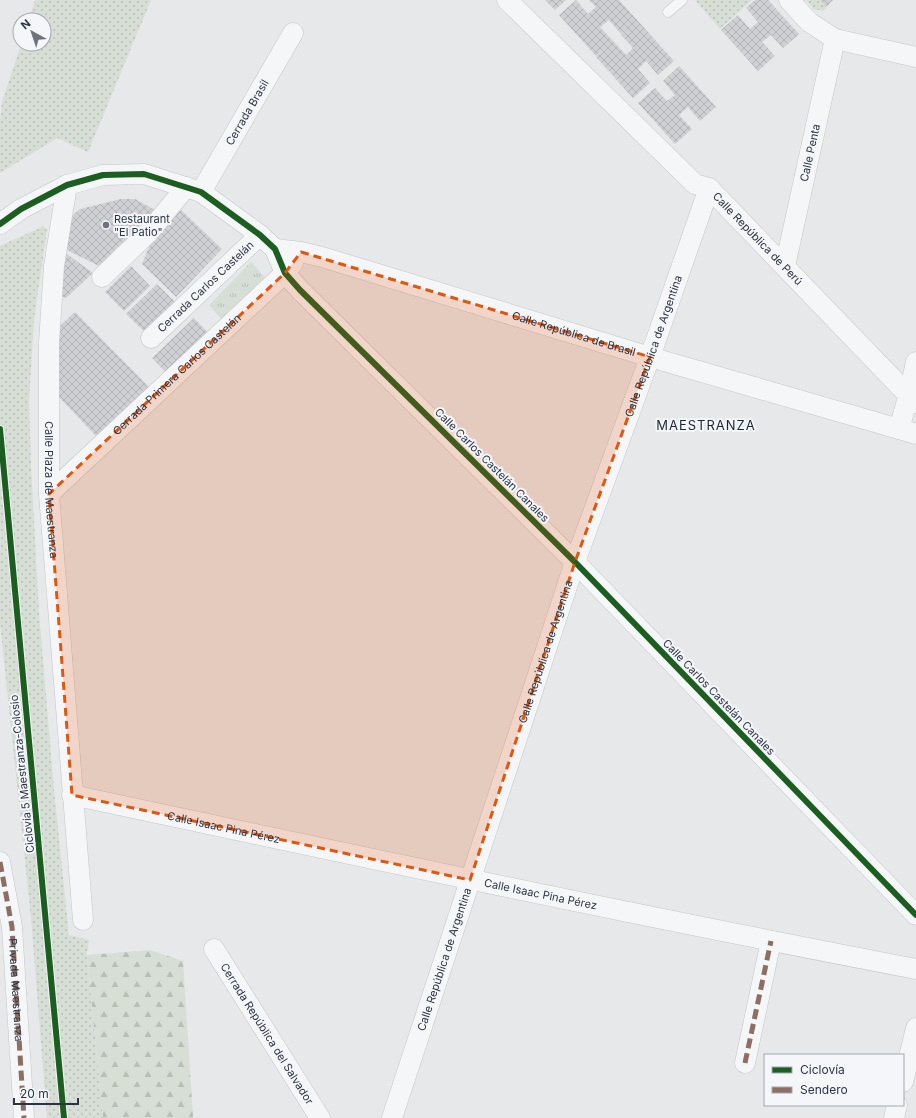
<svg xmlns="http://www.w3.org/2000/svg" width="916" height="1118" font-family="Inter,sans-serif">
<style>
.grass{fill:url(#grass-dots)}
.forest{fill:url(#forest-firs)}
.park{fill:url(#park-tufts)}
.building{fill:url(#building-cross-hatch);fill-rule:evenodd}
.lines{fill:none;stroke-linecap:round;stroke-linejoin:round}
.lane-casing{stroke:#c4c6c8;stroke-width:11}
.street-casing{stroke:#c4c6c8;stroke-width:21}
.lane{stroke:#f5f6f7;stroke-width:10}
.street{stroke:#f5f6f7;stroke-width:20}
.quiet{stroke:#8d6e63;stroke-width:5;stroke-dasharray:10 5;stroke-linecap:butt}
.cycleway-casing{stroke:#f4f6f9;stroke-width:8}
.cycleway{stroke:#1b5e20;stroke-width:6}
.marked{fill:#df570f;fill-opacity:0.2;stroke:#df570f;stroke-width:3;stroke-dasharray:8 5;stroke-linejoin:round}
.poi-dot{fill:#6c737f;stroke:#f4f6f9;stroke-width:1.5}
.labels{text-anchor:middle;stroke-width:4;stroke-linejoin:round;paint-order:stroke}
.street-label{font-size:11px;fill:#2b3445;stroke:#f4f6f9}
.poi-label{font-size:11px;fill:#2b3445;stroke:#f4f6f9;text-anchor:start}
.quarter-label{font-size:13px;letter-spacing:1px;fill:#1d2536;stroke:#f4f6f9}
</style>
<defs>
<pattern id="grass-dots" width="8" height="8" patternUnits="userSpaceOnUse"><rect width="8" height="8" fill="#d6ded6"/><path d="M2 2h.1M6 6h.1" fill="none" stroke="#b8bfb9" stroke-width="1.8" stroke-linecap="round"/></pattern>
<pattern id="forest-firs" width="22" height="20" patternUnits="userSpaceOnUse"><rect width="22" height="20" fill="#d6ded6"/><path d="M5 1l3.5 6h-7zM16 11l3.5 6h-7z" fill="#b8bfb9"/></pattern>
<pattern id="park-tufts" width="24" height="20" patternUnits="userSpaceOnUse"><rect width="24" height="20" fill="#d6ded6"/><path d="M3 7l-1-3M5 7V3M7 7l1-3M15 17l-1-3M17 17v-4M19 17l1-3" fill="none" stroke="#b8bfb9"/></pattern>
<pattern id="building-cross-hatch" width="8" height="8" patternUnits="userSpaceOnUse"><rect width="8" height="8" fill="#ced0d3"/><path d="M0 0l8 8M0 8l8-8" fill="none" stroke="#b1b3b6"/></pattern>
</defs>
<rect width="100%" height="100%" fill="#e6e8ea"/>
<g class="grass">
<path d="M35 0H151L88 152 57 138 0 173V122L2 102 21 44H44V20H29Z"/>
<path d="M695 0H752L720 29Z"/>
<path d="M806 0H820L826 7 823 11 814 9Z"/>
<path d="M44 226 47 230 34 319 29 401 31 466 39 613 54 790 69 935 89 940 87 955 103 1118H47L31 918 0 623V246Z"/>
</g>
<path class="forest" d="M150 950 183 961 193 1118H103L87 955Z"/>
<path class="park" d="M251 262 268 281 223 321 209 305Z"/>
<g class="building">
<path d="M545 0H566L555 10Z"/>
<path d="M576 0 588 14 596 7 589 0H619L674 61 658 75 646 61 638 69 650 83 633 98 596 57 605 49 596 56 559 15ZM609 20 621 34 628 28 621 35 633 48 626 55 600 27Z"/>
<path d="M755 0H768L799 34 783 48 771 35 762 42 775 56 758 71 721 30 738 15 750 29 758 22 746 8Z"/>
<path d="M820 0H833L826 7Z"/>
<path d="M679 66 716 107 700 121 688 107 679 115 692 129 675 144 638 103 655 88 667 101 675 95 663 81Z"/>
<path d="M121 199H135L155 210 99 266 65 249 73 215 80 209Z"/>
<path d="M181 210 222 249 176 297 142 264 152 240Z"/>
<path d="M64 252 93 273 66 298 57 294Z"/>
<path d="M131 266 150 286 124 311 105 292Z"/>
<path d="M157 284 177 304 147 334 126 314Z"/>
<path d="M75 312 152 390 98 438 53 391 57 328Z"/>
<path d="M194 318 210 335 168 375 152 358Z"/>
</g>
<g class="lines">
<g class="lane-casing">
<path id="lane" d="M668 12 682 0"/>
</g>
<g class="street-casing">
<g id="street">
<path id="s1" d="M507 0 695 184 709 188 916 403"/>
<path d="M789 0 809 22 835 39 916 57"/>
<path id="s2" d="M67 185 54 266 49 343V494L83 920"/>
<path id="s3" d="M201 192 293 33"/>
<path d="M0 224 21 209 67 185 103 175 144 174 201 192 260 235 275 249 285 273 300 290 575 562 916 915"/>
<path id="s4" d="M275 249 301 252 322 257 650 357 916 434"/>
<path id="s5" d="M785 266 835 39"/>
<path d="M102 277 149 232 186 187"/>
<path id="s6" d="M151 338 260 235"/>
<path d="M899 429 909 394 916 362"/>
<path id="s7" d="M49 494 285 273 293 263"/>
<path id="s8" d="M72 795C353 855 634 915 916 969"/>
<path d="M0 862 12 927 24 1118"/>
<path id="s9" d="M214 949 320 1118"/>
<path d="M745 1063 771 941"/>
<path d="M903 1082 916 1028"/>
<path id="s10" d="M392 1118 575 562 650 357 709 188"/>
<path d="M894 1118 897 1105"/>
</g>
</g>
<use href="#lane" class="lane"/>
<use href="#street" class="street"/>
<g class="quiet">
<path id="s11" d="M0 862 12 927 24 1118"/>
<path d="M745 1063 771 941"/>
</g>
<g class="cycleway-casing">
<g id="cycleway">
<path d="M0 224 21 209 67 185 103 175 144 174 201 192 260 235 275 249 285 273 300 290 575 562 916 915"/>
<path d="M0 429 64 1118"/>
</g>
</g>
<use href="#cycleway" class="cycleway"/>
</g>
<path class="marked" d="M301 252 650 357 575 562 470 880 72 795 49 494 285 273Z"/>
<circle class="poi-dot" cx="106" cy="225" r="4"/>
<g class="labels">
<g class="street-label">
<text dy="4" stroke="none"><textPath href="#s3" startOffset="92">Cerrada Brasil</textPath></text>
<text dy="4" stroke="none"><textPath href="#s5" startOffset="116">Calle Penta</textPath></text>
<text dy="4" stroke="none"><textPath href="#s1" startOffset="348">Calle República de Perú</textPath></text>
<text dy="4" stroke="none"><textPath href="#s6" startOffset="75">Cerrada Carlos Castelán</textPath></text>
<text dy="4" stroke="none"><textPath href="#s4" startOffset="311">Calle República de Brasil</textPath></text>
<text dy="4" stroke="none"><textPath href="#s10" startOffset="815">Calle República de Argentina</textPath></text>
<text dy="4" stroke="none"><textPath href="#s7" startOffset="175">Cerrada Primera Carlos Castelán</textPath></text>
<text transform="translate(492 465) rotate(45)" y="4">Calle Carlos Castelán Canales</text>
<text dy="4" stroke="none"><textPath href="#s2" startOffset="306">Calle Plaza de Maestranza</textPath></text>
<text dy="4" stroke="none"><textPath href="#s10" startOffset="491">Calle República de Argentina</textPath></text>
<text transform="translate(719 697) rotate(46)" y="4">Calle Carlos Castelán Canales</text>
<text transform="translate(22 774) rotate(-96)" y="4">Ciclovía 5 Maestranza-Colosio</text>
<text dy="4" stroke="none"><textPath href="#s8" startOffset="155">Calle Isaac Pina Pérez</textPath></text>
<text dy="4" stroke="none"><textPath href="#s8" startOffset="479">Calle Isaac Pina Pérez</textPath></text>
<text dy="4" stroke="none"><textPath href="#s10" startOffset="167">Calle República de Argentina</textPath></text>
<text dy="4" stroke="none"><textPath href="#s11" startOffset="129">Privada Maestranza</textPath></text>
<text dy="4" stroke="none"><textPath href="#s9" startOffset="100">Cerrada República del Salvador</textPath></text>
</g>
<g class="poi-label">
<text x="114" y="223">Restaurant<tspan x="114" dy="13">"El Patio"</tspan></text>
</g>
<g class="quarter-label">
<text x="706" y="430">MAESTRANZA</text>
</g>
</g>
<rect x="764" y="1054" width="140" height="52" fill="#f4f6f9" stroke="#a4a8b1"/>
<rect x="772" y="1067" width="20" height="6" fill="#1b5e20" stroke="#a4a8b1"/>
<text x="800" y="1074" font-size="12" fill="#2b3445">Ciclovía</text>
<rect x="772" y="1087" width="20" height="6" fill="#8d6e63" stroke="#a4a8b1"/>
<text x="800" y="1094" font-size="12" fill="#2b3445">Sendero</text>
<g transform="translate(32 32) rotate(320)"><circle r="19" fill="#f4f6f9" stroke="#a4a8b1"/>
<path d="M0-3L7 15L0 10L-7 15Z" fill="#6c737f"/>
<text y="-6" font-size="11" font-weight="bold" text-anchor="middle" fill="#2b3445">N</text>
</g>
<path d="M14 1098v6h64v-6" fill="none" stroke="#2b3445" stroke-width="2"/>
<text x="20" y="1098" font-size="12" fill="#2b3445" stroke="#f4f6f9" stroke-width="3" paint-order="stroke">20 m</text>
</svg>
